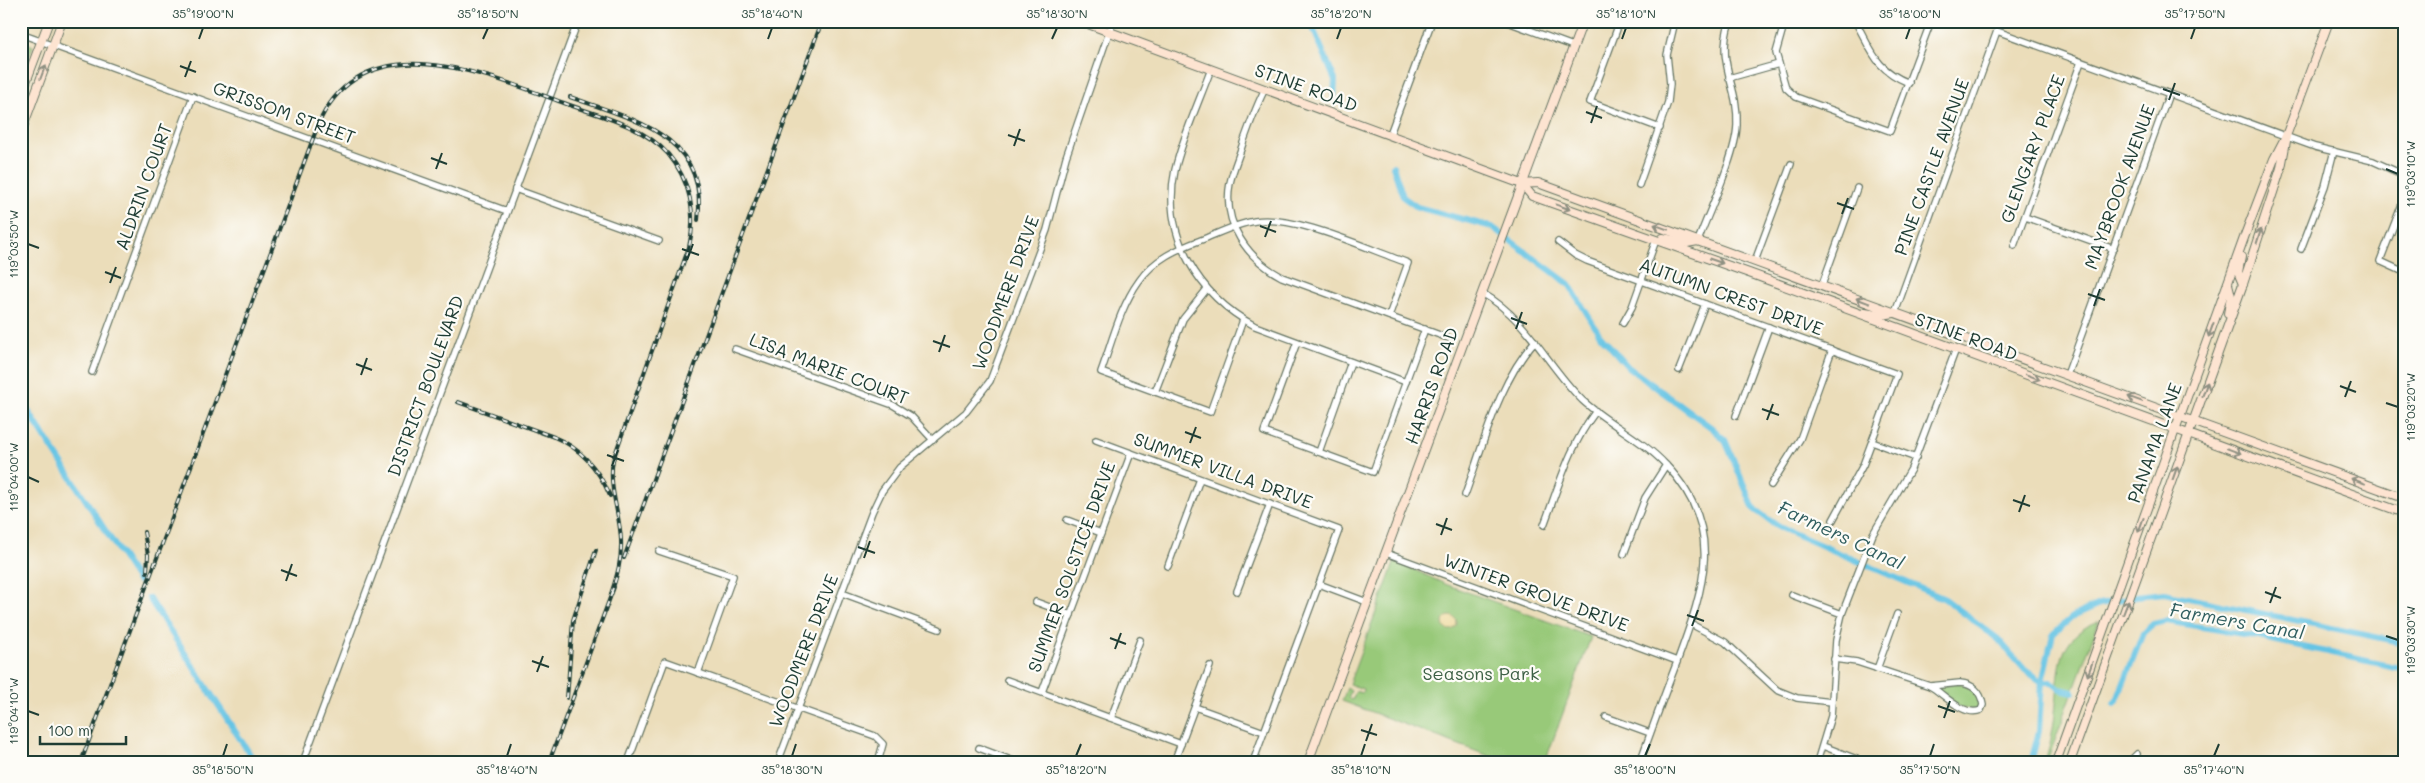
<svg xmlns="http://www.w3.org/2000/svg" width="2425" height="783" font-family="Mali,sans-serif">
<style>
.green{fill:#98c979;stroke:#5c8356}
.sand{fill:#eeda9e;stroke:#868c69}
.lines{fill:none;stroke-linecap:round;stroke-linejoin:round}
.canal{stroke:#66c4e4;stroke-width:6}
.street-casing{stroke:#667563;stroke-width:8}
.secondary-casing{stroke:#667563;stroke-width:10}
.street{stroke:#fff;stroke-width:5.5}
.secondary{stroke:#fde4d1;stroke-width:8}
.rail-casing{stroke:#1f3d34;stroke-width:4}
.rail{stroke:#fdfcf7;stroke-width:2;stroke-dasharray:5.5;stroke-linecap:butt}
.oneway{stroke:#8e9082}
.ticks{fill:none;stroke:#1f3d34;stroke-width:2}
.labels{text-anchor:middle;stroke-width:4.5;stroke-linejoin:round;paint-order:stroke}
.street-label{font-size:18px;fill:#1f3d34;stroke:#fdfcf7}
.park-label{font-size:18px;fill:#3d6045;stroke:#fdfcf7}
.water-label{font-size:19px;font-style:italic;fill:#315f60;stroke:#fdfcf7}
.neatline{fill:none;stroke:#1f3d34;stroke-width:2}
.ticks-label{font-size:12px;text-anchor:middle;fill:#1f3d34}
</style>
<rect width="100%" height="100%" fill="#fdfcf7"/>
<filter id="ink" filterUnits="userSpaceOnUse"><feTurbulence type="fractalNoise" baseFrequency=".02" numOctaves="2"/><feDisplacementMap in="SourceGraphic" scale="10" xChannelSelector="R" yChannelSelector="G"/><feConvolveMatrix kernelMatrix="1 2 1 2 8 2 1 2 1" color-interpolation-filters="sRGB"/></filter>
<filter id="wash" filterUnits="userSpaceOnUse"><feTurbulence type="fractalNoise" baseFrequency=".0096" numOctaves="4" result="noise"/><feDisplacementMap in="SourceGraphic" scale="20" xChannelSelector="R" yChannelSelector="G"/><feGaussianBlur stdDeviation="1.12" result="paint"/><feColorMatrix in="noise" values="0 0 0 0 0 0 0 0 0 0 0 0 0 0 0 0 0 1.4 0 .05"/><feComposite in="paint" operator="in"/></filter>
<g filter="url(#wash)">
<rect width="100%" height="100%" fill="#ebddba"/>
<g class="green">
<path d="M21 40 33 46 21 78Z"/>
<path d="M1395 561 1445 584 1591 637 1545 762H1505L1342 701 1347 688 1351 691 1348 698 1352 700 1356 691 1362 693 1363 689 1349 684Z"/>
<path d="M2099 621 2047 762H2045C2051 743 2054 724 2056 704 2060 666 2057 637 2099 621Z"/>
<path d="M1960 683 1980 694 1981 710 1961 708 1930 686Z"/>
</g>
<circle class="sand" cx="1450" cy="623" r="7"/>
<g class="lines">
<g class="canal">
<path d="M1310 21 1335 80 1334 99"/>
<path d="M1393 166 1403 197 1417 207 1492 227 1569 284 1600 335 1628 367 1712 428 1725 440 1754 509 1779 527 1945 599 1998 639 2025 670 2042 682H2051L2060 689 2073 692"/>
<path d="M21 400 138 581"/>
<path d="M149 598 255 762"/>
<path d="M2114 703 2117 700 2143 633 2153 624 2166 621 2249 635 2404 669"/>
<path d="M2031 762 2039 731 2042 682 2053 634 2075 615 2100 604 2136 596 2164 593 2404 643"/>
</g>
</g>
</g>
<g filter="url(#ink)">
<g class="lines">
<g class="street-casing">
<g id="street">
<path d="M1505 21 1573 46"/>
<path d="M1620 21 1590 102 1660 128"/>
<path d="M1785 21 1776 53 1786 88 1796 97 1890 131 1931 21"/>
<path d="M1855 21C1872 50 1874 69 1909 83"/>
<path d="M21 34 507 211"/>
<path d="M1211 69C1199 102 1183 136 1175 170 1161 236 1199 296 1255 326L1406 382"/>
<path d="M1729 78 1779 64"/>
<path d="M1265 89C1256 106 1250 124 1243 143 1239 156 1233 169 1230 183 1222 224 1248 259 1282 277L1448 338"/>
<path d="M1390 134 1432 21"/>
<path d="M1639 185 1668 102 1670 84 1667 55 1675 21"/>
<path d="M515 189 659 241"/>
<path d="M2404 199 2380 261 2404 272"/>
<path d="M2025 217 2114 249"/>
<path d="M1698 241C1709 211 1736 155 1737 125 1739 85 1715 64 1730 21"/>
<path d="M1558 242 1575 255 1587 261 1897 374 1863 465 1833 520"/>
<path d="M2014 246 2081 62"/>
<path d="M2301 249 2325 186 2334 151"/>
<path d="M1755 261 1791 164"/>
<path d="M1822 285 1857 188"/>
<path d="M1482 293C1528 319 1546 364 1582 400 1608 424 1642 439 1666 465 1727 529 1703 590 1677 662 1664 695 1652 729 1640 762"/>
<path d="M1895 313 1997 31 2315 147 2373 161 2404 175"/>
<path d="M1243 320 1210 412 1101 372C1112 342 1120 307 1139 281 1154 259 1177 249 1201 240 1219 233 1236 224 1255 221 1297 215 1367 249 1408 263L1389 316"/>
<path d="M1623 323 1632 307 1656 240"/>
<path d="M1297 342 1264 432 1373 472 1425 329"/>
<path d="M735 349 893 405 911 416 933 440"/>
<path d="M1679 370 1705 304"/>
<path d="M92 372 193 96"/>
<path d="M2067 375 2169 94"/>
<path d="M1155 392 1183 319 1207 289"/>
<path d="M1736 416 1769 327"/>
<path d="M1096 440 1339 530 1253 762"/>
<path d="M1872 442 1916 458"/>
<path d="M1319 452 1351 362"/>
<path d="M1771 485 1800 439 1832 350"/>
<path d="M1465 495C1484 443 1498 383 1535 341"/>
<path d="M1067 520 1101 533"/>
<path d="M1544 525C1559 485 1570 445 1596 411"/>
<path d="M659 551 733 576 698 673"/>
<path d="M1386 553 1677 661"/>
<path d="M1624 554 1645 498 1666 465"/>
<path d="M1168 566 1200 479"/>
<path d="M1319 584 1367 602"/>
<path d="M1237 591 1270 504"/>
<path d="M842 593 939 629"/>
<path d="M1792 595 1842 614"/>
<path d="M1036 602 1071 615"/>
<path d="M1691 624 1725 642 1777 690 1797 698 1832 702"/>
<path d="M1834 659 1857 662 1930 686"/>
<path d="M1877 669 1897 614"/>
<path d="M1007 680 1181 744"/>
<path d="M1960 683C1973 684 1981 692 1983 705L1981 710C1964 718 1943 693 1930 686Z"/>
<path d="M1042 692 1131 453"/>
<path d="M1195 707 1264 732"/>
<path d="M1606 717 1650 733"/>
<path d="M1111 718 1140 640"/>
<path d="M1823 746 1864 762"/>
<path d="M979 748 1016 762"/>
<path d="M303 762 578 21"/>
<path d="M628 762 665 661 875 736 883 744 878 762"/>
<path d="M778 762 872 512 882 491 900 467 966 412 990 381 1047 230 1066 157 1113 21"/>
<path d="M1174 762 1210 666"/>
<path d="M1817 762 1831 716 1836 640 1842 614 1873 534 1911 469 1956 349"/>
<path d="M2129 762 2137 754"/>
</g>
</g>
<g class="secondary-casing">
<g id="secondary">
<path d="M1080 21 1522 184 1538 183 2404 498"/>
<path d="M21 95 49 21"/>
<path d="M21 132 62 21"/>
<path d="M1522 184 1532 196 1749 273 2404 513"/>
<path d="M1663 238 1687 243 1698 241"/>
<path d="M2241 257 2238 272 2243 284"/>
<path d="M2228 284 2231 296 2228 314"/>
<path d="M1865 312 1882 315 1894 313"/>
<path d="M1308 762 1583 21"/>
<path d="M2056 762 2245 235 2274 159 2286 136 2329 21"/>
<path d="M2070 762 2243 284 2281 168 2286 141"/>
</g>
</g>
<use href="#street" class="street"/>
<use href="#secondary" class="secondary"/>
<g class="rail-casing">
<g id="rail">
<path d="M570 97C632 119 709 135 698 220"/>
<path d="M458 402 554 437C581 448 599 470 610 496"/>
<path d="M144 532 148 555 147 572"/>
<path d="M624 558 822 21"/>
<path d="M567 698 573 620 596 550"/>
<path d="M81 762 318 125C363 21 488 75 564 103 599 116 642 125 668 154 690 180 697 214 689 247L613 460C608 488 620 513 621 540 622 559 617 576 611 594"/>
<path d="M549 762 614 587"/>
</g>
</g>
<use href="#rail" class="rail"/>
</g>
<defs><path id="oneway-shaft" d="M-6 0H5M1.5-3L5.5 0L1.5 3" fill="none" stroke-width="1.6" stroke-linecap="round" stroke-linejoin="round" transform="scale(1.25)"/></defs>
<g class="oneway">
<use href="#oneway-shaft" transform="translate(43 72) rotate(-69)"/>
<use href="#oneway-shaft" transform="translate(1563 207) rotate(19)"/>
<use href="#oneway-shaft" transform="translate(1661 227) rotate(-160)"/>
<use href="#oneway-shaft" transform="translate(2259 236) rotate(-72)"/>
<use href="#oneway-shaft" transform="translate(1716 261) rotate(19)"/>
<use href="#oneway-shaft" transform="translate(1863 301) rotate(-159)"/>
<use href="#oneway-shaft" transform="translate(2211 330) rotate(110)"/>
<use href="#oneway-shaft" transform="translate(2033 377) rotate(20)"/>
<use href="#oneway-shaft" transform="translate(2205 389) rotate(-70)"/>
<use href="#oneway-shaft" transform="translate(2135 399) rotate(-160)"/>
<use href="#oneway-shaft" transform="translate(2234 451) rotate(20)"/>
<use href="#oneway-shaft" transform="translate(2175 473) rotate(-70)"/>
<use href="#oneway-shaft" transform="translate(2358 481) rotate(-160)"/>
<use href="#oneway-shaft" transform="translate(2141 525) rotate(110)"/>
<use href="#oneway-shaft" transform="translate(2126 607) rotate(-69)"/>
<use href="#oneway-shaft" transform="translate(2090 669) rotate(110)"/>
</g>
</g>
<path class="ticks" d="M199 39 203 28M483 39 488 28M768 39 772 28M1052 39 1057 28M1337 39 1341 28M1622 39 1626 28M1906 39 1910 28M2191 39 2195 28M180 66 196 72M185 77 191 61M2163 89 2180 95M2169 100 2175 83M1586 112 1602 118M1591 123 1597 106M1008 135 1025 141M1014 146 1020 129M431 158 447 164M436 169 442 153M2386 169 2398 174M1837 203 1854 209M1842 214 1848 198M1260 226 1276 232M1265 237 1271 221M28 244 39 248M682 249 699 255M687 260 693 244M105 272 121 278M110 283 116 267M2088 294 2105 300M2094 306 2100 289M1511 318 1527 324M1516 329 1522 312M933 341 950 347M939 352 945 335M356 364 372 370M361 375 367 358M2340 386 2356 392M2345 397 2351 381M2386 403 2398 407M1762 409 1779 415M1767 420 1773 404M1185 432 1201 438M1190 443 1196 427M607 455 624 461M612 466 618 450M28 477 39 482M2013 500 2030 506M2019 512 2025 495M1436 524 1452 530M1441 535 1447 518M858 547 875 553M864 558 870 541M281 570 297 576M286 581 292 564M2265 592 2281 598M2270 603 2276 587M1687 615 1704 621M1692 626 1698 610M2386 636 2398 640M1110 638 1126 644M1115 649 1121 633M532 661 549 667M537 672 543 656M1938 706 1955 712M28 711 39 715M1944 718 1950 701M1361 730 1377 735M1366 741 1372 724M223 756 227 744M507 756 511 744M792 756 796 744M1076 756 1081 744M1361 756 1365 744M1645 756 1650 744M1930 756 1934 744M2214 756 2219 744"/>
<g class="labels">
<g class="street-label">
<text transform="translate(1306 88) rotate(20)" y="6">STINE ROAD</text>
<text transform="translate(284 113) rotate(20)" y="6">GRISSOM STREET</text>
<text transform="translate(2033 149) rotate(-70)" y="6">GLENGARY PLACE</text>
<text transform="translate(1932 167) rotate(-70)" y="6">PINE CASTLE AVENUE</text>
<text transform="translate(144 187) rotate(-70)" y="6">ALDRIN COURT</text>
<text transform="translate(2120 187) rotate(-70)" y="6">MAYBROOK AVENUE</text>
<text transform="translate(1006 293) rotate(-70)" y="6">WOODMERE DRIVE</text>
<text transform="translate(1731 297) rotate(20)" y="6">AUTUMN CREST DRIVE</text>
<text transform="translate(1966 337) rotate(20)" y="6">STINE ROAD</text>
<text transform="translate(829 369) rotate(21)" y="6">LISA MARIE COURT</text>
<text transform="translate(426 386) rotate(-70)" y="6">DISTRICT BOULEVARD</text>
<text transform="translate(1432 386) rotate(-70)" y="6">HARRIS ROAD</text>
<text transform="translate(2155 443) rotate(-70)" y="6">PANAMA LANE</text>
<text transform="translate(1223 471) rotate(20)" y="6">SUMMER VILLA DRIVE</text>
<text transform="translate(1072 567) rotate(-70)" y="6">SUMMER SOLSTICE DRIVE</text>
<text transform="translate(1536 593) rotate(20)" y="6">WINTER GROVE DRIVE</text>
<text transform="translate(804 651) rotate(-69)" y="6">WOODMERE DRIVE</text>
</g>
<g class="park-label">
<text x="1481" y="680">Seasons Park</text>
</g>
<g class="water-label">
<text transform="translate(1841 535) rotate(25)" y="7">Farmers Canal</text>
<text transform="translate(2237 621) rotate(10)" y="7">Farmers Canal</text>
</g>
</g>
<rect width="2425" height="783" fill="none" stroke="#fdfcf7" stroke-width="55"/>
<path d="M40 736v8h86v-8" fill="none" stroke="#1f3d34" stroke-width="2.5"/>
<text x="48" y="736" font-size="15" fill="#1f3d34" stroke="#fdfcf7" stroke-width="4" paint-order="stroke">100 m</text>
<rect x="28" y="28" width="2370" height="728" class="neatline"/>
<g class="ticks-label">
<text x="203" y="18">35°19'00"N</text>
<text x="488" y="18">35°18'50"N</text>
<text x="772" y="18">35°18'40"N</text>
<text x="1057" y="18">35°18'30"N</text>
<text x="1341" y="18">35°18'20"N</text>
<text x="1626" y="18">35°18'10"N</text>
<text x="1910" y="18">35°18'00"N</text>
<text x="2195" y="18">35°17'50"N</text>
<text transform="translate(2411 174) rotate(-90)" y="4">119°03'10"W</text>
<text transform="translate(14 244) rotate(-90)" y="4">119°03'50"W</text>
<text transform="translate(2411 407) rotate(-90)" y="4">119°03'20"W</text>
<text transform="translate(14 477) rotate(-90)" y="4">119°04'00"W</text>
<text transform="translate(2411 640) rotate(-90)" y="4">119°03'30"W</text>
<text transform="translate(14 711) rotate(-90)" y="4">119°04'10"W</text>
<text x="223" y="774">35°18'50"N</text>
<text x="507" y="774">35°18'40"N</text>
<text x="792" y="774">35°18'30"N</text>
<text x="1076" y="774">35°18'20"N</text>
<text x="1361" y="774">35°18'10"N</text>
<text x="1645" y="774">35°18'00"N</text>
<text x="1930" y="774">35°17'50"N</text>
<text x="2214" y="774">35°17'40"N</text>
</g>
</svg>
